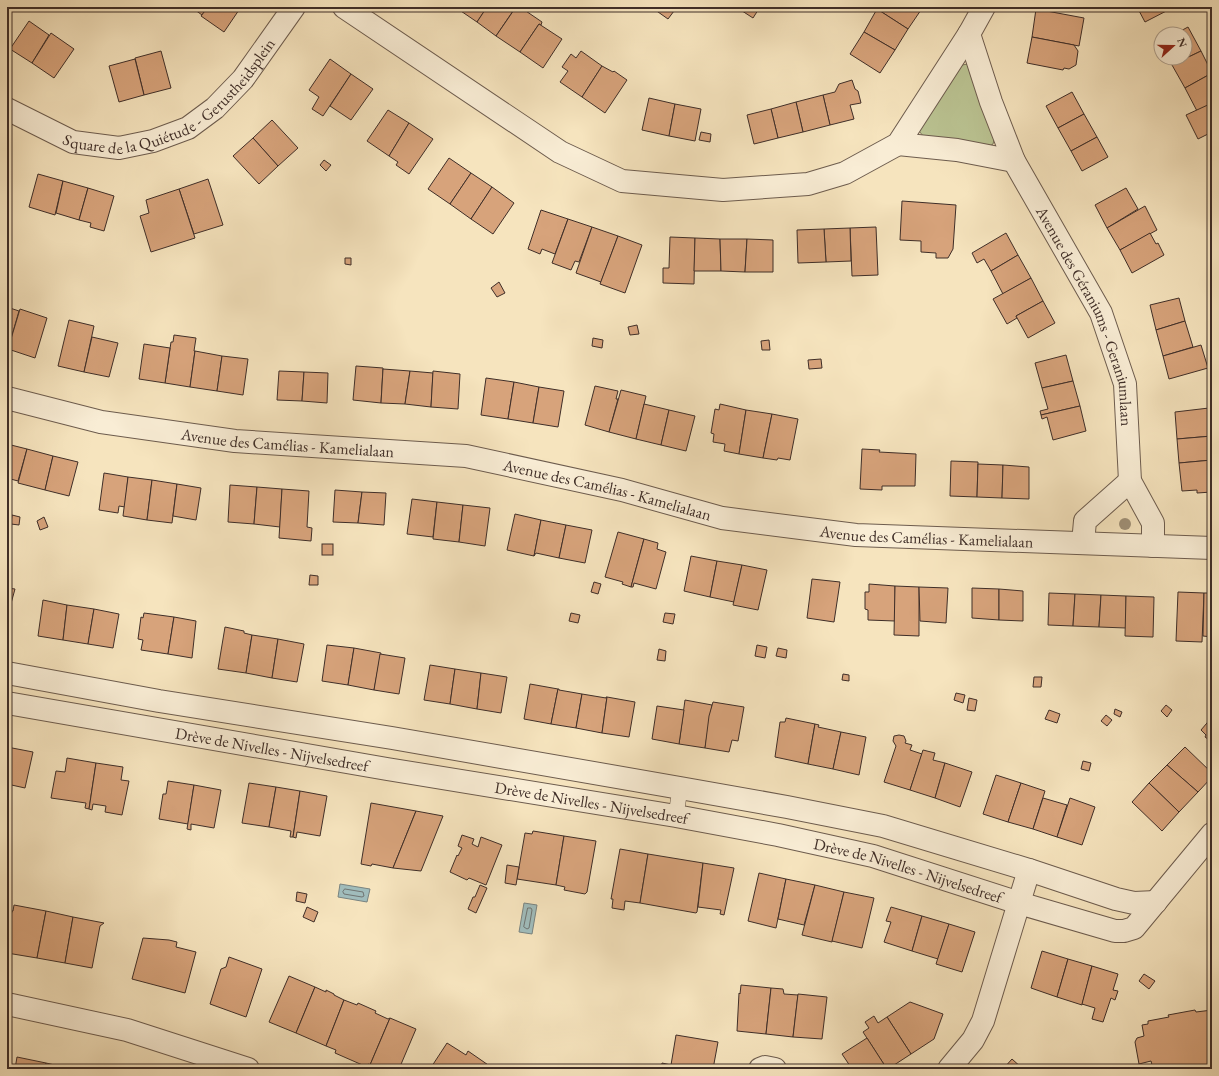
<svg xmlns="http://www.w3.org/2000/svg" width="1219" height="1076" font-family="'EB Garamond',serif">
<style>
.green{fill:#bbc493;stroke:#7d795e}
.water{fill:#a0bcbb;stroke:#798380}
.lines{fill:none;stroke-linecap:round;stroke-linejoin:round}
.shore{stroke:#707572;stroke-width:1}
.building{fill:#d7a37b;stroke:#3f2e28}
.service-casing{stroke:#6d5c4e;stroke-width:16}
.minor-casing{stroke:#6d5c4e;stroke-width:24}
.service{stroke:#f9edd5;stroke-width:15}
.minor{stroke:#f9edd5;stroke-width:22}
.tree{fill:#9f9077}
.labels{text-anchor:middle;stroke-width:3;stroke-linejoin:round;paint-order:stroke}
.street-label{font-size:16px;fill:#3f2e28;stroke:#f9edd5}
</style>
<rect width="100%" height="100%" fill="#f6e4be"/>
<filter id="stains"><feTurbulence type="fractalNoise" baseFrequency=".005" numOctaves="4"/><feColorMatrix values="0 0 0 0 .2 0 0 0 0 .09 0 0 0 0 .02 0 0 0 .5 -.17"/></filter>
<radialGradient id="worn" r=".72"><stop offset=".6" stop-color="#630" stop-opacity="0"/><stop offset="1" stop-color="#630" stop-opacity=".3"/></radialGradient>
<path class="green" d="M968 64 995 136 993 144 988 147 924 137 919 131 962 65Z"/>
<g class="water">
<path d="M340 884 370 889 367 902 338 897Z"/>
<path d="M524 903 537 905 532 934 519 932Z"/>
</g>
<g class="lines">
<g class="shore">
<path d="M345 889 363 892 364 896 362 897 344 894 343 892Z"/>
<path d="M528 908H531L532 910 529 928 527 929 524 927Z"/>
</g>
</g>
<g class="building">
<path d="M191 7H208L202 15Z"/>
<path d="M208 7H241L224 32 201 16Z"/>
<path d="M455 7H487L477 22Z"/>
<path d="M487 7 515 8 496 36 477 22Z"/>
<path d="M516 7H520L542 22 541 25 539 24 520 52 496 36Z"/>
<path d="M651 7H677L668 19Z"/>
<path d="M736 7H760L753 18Z"/>
<path d="M879 7H923L908 29 877 9Z"/>
<path d="M1137 7H1174L1145 22Z"/>
<path d="M877 9 908 29 895 50 864 32Z"/>
<path d="M1036 9 1084 18 1079 46 1032 37Z"/>
<path d="M29 21 49 35 32 63 10 49Z"/>
<path d="M539 24 562 39 543 68 520 52Z"/>
<path d="M1188 27 1201 51 1172 65 1169 58H1185V34H1175Z"/>
<path d="M864 32 895 50 880 73 850 54Z"/>
<path d="M51 33 74 49 54 78 32 63Z"/>
<path d="M1032 37 1074 45 1078 51 1076 65 1069 69 1064 68 1063 70 1027 63Z"/>
<path d="M161 51 171 88 144 95 135 58Z"/>
<path d="M581 51 602 66 582 97 560 82 568 71 562 67 571 54 576 58Z"/>
<path d="M1201 51 1212 73 1185 88 1172 65Z"/>
<path d="M135 59 144 95 119 102 109 66Z"/>
<path d="M330 59 351 74 323 116 312 109 319 97 309 90Z"/>
<path d="M602 66 613 72 614 71 627 80 605 113 582 97Z"/>
<path d="M1212 73V103L1197 111 1185 88Z"/>
<path d="M351 74 373 89 351 120 330 106Z"/>
<path d="M852 80 855 89 858 91 861 103 850 105 854 119 830 125 823 95 835 92 839 84Z"/>
<path d="M1072 92 1084 114 1058 128 1046 106Z"/>
<path d="M823 95 830 125 803 132 796 102Z"/>
<path d="M649 98 675 104 669 136 642 130Z"/>
<path d="M796 102 803 132 778 138 771 109Z"/>
<path d="M1212 103V132L1198 139 1186 115Z"/>
<path d="M675 104 701 109 695 141 669 136Z"/>
<path d="M771 109 778 138 754 144 747 115Z"/>
<path d="M388 110 409 123 389 156 367 141Z"/>
<path d="M1084 114 1097 137 1071 151 1058 128Z"/>
<path d="M272 120 298 148 278 166 253 138Z"/>
<path d="M409 123 433 139 409 174 396 165 398 162 389 156Z"/>
<path d="M701 132 711 134 710 142 699 140Z"/>
<path d="M1097 137 1108 157 1082 171 1071 151Z"/>
<path d="M253 138 278 166 259 184 233 156Z"/>
<path d="M449 158 471 173 450 204 428 189Z"/>
<path d="M324 160 331 165 326 171 320 165Z"/>
<path d="M471 173 492 187 471 219 450 204Z"/>
<path d="M38 174 63 181 55 215 29 207Z"/>
<path d="M208 179 223 225 194 234 179 189Z"/>
<path d="M63 181 88 188 79 220 56 213Z"/>
<path d="M492 187 514 203 493 234 471 219Z"/>
<path d="M88 188 114 196 104 231 90 227 91 223 79 220Z"/>
<path d="M1126 188 1138 209 1107 228 1095 205Z"/>
<path d="M179 189 195 238 151 252 140 216 149 213 146 200Z"/>
<path d="M902 201 956 205 953 249 948 258H936V253L921 252V241L900 240Z"/>
<path d="M1145 206 1157 230 1120 250 1107 228Z"/>
<path d="M541 210 568 219 555 254 542 249 540 254 528 249Z"/>
<path d="M568 219 592 227 579 262 575 261 571 270 552 263Z"/>
<path d="M592 227 618 236 601 282 576 273Z"/>
<path d="M876 227 878 275 852 276 850 228Z"/>
<path d="M850 228 851 261 826 262 824 229Z"/>
<path d="M824 229 826 262 798 263 797 230Z"/>
<path d="M1006 233 1018 255 991 271 984 259 977 263 972 253Z"/>
<path d="M1150 233 1156 244 1158 243 1164 255 1132 273 1120 250Z"/>
<path d="M618 236 642 245 625 293 600 284Z"/>
<path d="M670 237 695 238 694 284 663 283V268H669Z"/>
<path d="M695 238 720 239 721 271H694Z"/>
<path d="M720 239H747L745 272 721 271Z"/>
<path d="M747 239 773 240V272H745Z"/>
<path d="M1018 255 1031 278 1003 294 991 271Z"/>
<path d="M345 258H351V265L345 264Z"/>
<path d="M1031 278 1043 301 1016 316 1017 318 1007 324 993 299Z"/>
<path d="M499 282 505 293 497 297 491 288Z"/>
<path d="M1179 298 1185 321 1156 330 1150 305Z"/>
<path d="M1043 301 1055 323 1028 338 1016 316Z"/>
<path d="M7 307 19 311 8 349 7 348Z"/>
<path d="M20 309 47 318 35 358 8 349Z"/>
<path d="M69 320 94 326 84 372 58 366Z"/>
<path d="M1185 321 1193 347 1163 356 1156 330Z"/>
<path d="M637 325 639 334 630 335 628 327Z"/>
<path d="M174 335 196 338 194 351H195L190 387 165 383 171 342H173Z"/>
<path d="M92 337 118 343 109 377 84 372Z"/>
<path d="M593 338 603 340 602 348 592 346Z"/>
<path d="M769 340 770 350H762L761 341Z"/>
<path d="M144 344 170 348 165 383 139 379Z"/>
<path d="M1201 345 1208 368 1169 379 1163 356Z"/>
<path d="M195 351 222 356 217 391 190 387Z"/>
<path d="M1066 355 1073 381 1042 388 1035 363Z"/>
<path d="M222 356 248 359 243 395 217 391Z"/>
<path d="M821 359 822 368 809 369 808 360Z"/>
<path d="M356 366 383 368 381 403 353 400Z"/>
<path d="M383 369 410 371 405 404 381 403Z"/>
<path d="M279 371 304 372 302 401 277 400Z"/>
<path d="M410 371 433 373 431 407 405 404Z"/>
<path d="M433 371 460 374 458 409 431 407Z"/>
<path d="M304 372 328 373 327 403 302 401Z"/>
<path d="M486 378 514 382 508 419 481 415Z"/>
<path d="M1073 381 1080 406 1041 415 1040 411 1048 409 1042 388Z"/>
<path d="M514 382 539 387 533 423 508 419Z"/>
<path d="M595 386 618 391 616 399H618L609 432 585 425Z"/>
<path d="M539 387 564 391 558 427 533 423Z"/>
<path d="M621 390 646 396 636 439 609 432Z"/>
<path d="M644 404 669 410 661 445 636 439Z"/>
<path d="M720 404 746 410 739 454 724 451 725 444 713 442 714 434 711 433 715 409 719 410Z"/>
<path d="M1080 406 1086 431 1053 440 1047 417 1042 419 1041 415Z"/>
<path d="M1209 408 1210 410H1212V436L1177 439 1175 412Z"/>
<path d="M669 410 695 416 686 451 661 445Z"/>
<path d="M746 410 772 414 763 458 739 454Z"/>
<path d="M772 414 798 419 790 460 778 458 777 460 763 458Z"/>
<path d="M1212 436V460L1179 463 1177 439Z"/>
<path d="M7 444 27 449 18 481 7 478Z"/>
<path d="M27 449 53 456 45 490 18 483Z"/>
<path d="M862 449 880 450 879 452 916 454 915 486H882V490L860 489Z"/>
<path d="M53 456 78 462 69 496 45 490Z"/>
<path d="M1212 460V492L1197 493V490L1182 491 1179 463Z"/>
<path d="M951 461 978 462 977 497 950 496Z"/>
<path d="M978 464 1003 465 1002 498 977 497Z"/>
<path d="M1003 465 1029 467V499L1002 498Z"/>
<path d="M104 473 128 477 125 507 119 506 118 513 99 510Z"/>
<path d="M128 477 152 480 147 520 123 516Z"/>
<path d="M152 480 177 484 172 523 147 520Z"/>
<path d="M177 484 201 488 196 520 173 516Z"/>
<path d="M230 485 257 487 254 524 228 522Z"/>
<path d="M257 487 282 489 280 527 254 524Z"/>
<path d="M282 489 309 491 307 527 312 528 311 541 279 538Z"/>
<path d="M335 490 362 492 358 523 333 522Z"/>
<path d="M362 492 386 493 384 525 358 523Z"/>
<path d="M412 499 437 502 433 537 407 534Z"/>
<path d="M437 502 463 505 459 542 433 539Z"/>
<path d="M463 505 490 508 485 546 459 542Z"/>
<path d="M515 514 541 520 534 556 507 550Z"/>
<path d="M12 515 20 517 19 525 11 524Z"/>
<path d="M44 517 48 527 40 530 37 521Z"/>
<path d="M541 520 566 525 559 558 536 553 534 556Z"/>
<path d="M566 525 592 530 585 563 559 558Z"/>
<path d="M618 532 644 539 631 587 622 584 623 582 605 577Z"/>
<path d="M644 539 658 543 657 549 666 552 656 589 634 583 633 587H631Z"/>
<rect x="322" y="544" width="11" height="11"/>
<path d="M691 556 717 561 710 597 684 591Z"/>
<path d="M717 561 742 565 734 602 710 597Z"/>
<path d="M742 565 767 570 758 610 733 605Z"/>
<path d="M310 575 318 576V585H309Z"/>
<path d="M812 579 840 582 834 622 807 618Z"/>
<path d="M594 582 601 584 598 594 591 592Z"/>
<path d="M869 584 895 586V621L868 620V610L865 609V592H869Z"/>
<path d="M895 586 919 587V636L894 635Z"/>
<path d="M919 587 948 588 946 623 920 621Z"/>
<path d="M7 588 15 589 7 618Z"/>
<path d="M972 588 999 589V620L972 618Z"/>
<path d="M999 589 1023 591V621L999 620Z"/>
<path d="M1178 592 1204 593 1202 642 1176 641Z"/>
<path d="M1049 593 1075 594 1073 626 1048 625Z"/>
<path d="M1204 593H1212V637L1203 636Z"/>
<path d="M1075 594 1101 595 1099 627 1073 626Z"/>
<path d="M1101 595 1126 596V628L1099 627Z"/>
<path d="M1126 596 1154 597 1153 637 1125 636Z"/>
<path d="M43 600 67 605 63 640 38 636Z"/>
<path d="M67 605 94 609 88 644 63 640Z"/>
<path d="M94 609 119 614 113 648 88 644Z"/>
<path d="M144 613 174 617 168 654 141 650 143 640 138 639 141 617 143 618Z"/>
<path d="M571 613 580 615 578 623 569 621Z"/>
<path d="M665 613 675 614 673 624 663 622Z"/>
<path d="M174 617 196 621 192 658 168 654Z"/>
<path d="M225 627 244 631V633L252 635 246 673 218 669Z"/>
<path d="M252 635 278 639 272 678 246 673Z"/>
<path d="M278 639 304 644 297 682 272 678Z"/>
<path d="M327 645 354 648 348 685 322 681Z"/>
<path d="M757 645 767 647 765 658 755 656Z"/>
<path d="M354 648 381 653 374 690 348 685Z"/>
<path d="M778 648 787 650 786 658 776 656Z"/>
<path d="M659 649 666 651 665 661 657 660Z"/>
<path d="M380 654 405 658 399 694 374 690Z"/>
<path d="M430 665 455 669 450 704 424 700Z"/>
<path d="M455 669 481 673 477 709 450 704Z"/>
<path d="M481 673 507 677 501 713 477 709Z"/>
<path d="M843 674 849 675V681L842 680Z"/>
<path d="M1034 677H1042L1041 687H1033Z"/>
<path d="M530 684 558 689 551 724 524 719Z"/>
<path d="M558 689H559V690L582 694 576 728 551 724Z"/>
<path d="M956 693 965 695 963 703 954 700Z"/>
<path d="M582 694 606 698V697H607L602 733 576 728Z"/>
<path d="M607 697 635 702 629 737 602 733Z"/>
<path d="M969 698 977 700 975 711 967 710Z"/>
<path d="M685 700 712 705 705 748 679 744Z"/>
<path d="M713 702 744 707 738 741 732 740 729 752 705 748 709 716Z"/>
<path d="M1166 705 1172 710 1167 717 1161 711Z"/>
<path d="M657 706 684 710 679 744 652 739Z"/>
<path d="M1115 709 1122 712 1120 717 1114 714Z"/>
<path d="M1049 710 1060 714 1057 723 1045 719Z"/>
<path d="M1106 715 1112 720 1107 726 1101 721Z"/>
<path d="M1212 717V742L1205 737 1206 735 1201 730Z"/>
<path d="M786 718 815 724 808 764 775 757 780 722H785Z"/>
<path d="M815 724 819 725 818 727 841 732 833 769 808 764Z"/>
<path d="M841 732 866 737 859 775 833 769Z"/>
<path d="M899 735 904 736 906 741 905 743 912 745 910 750 922 754 910 790 884 782 896 746 893 741 894 736Z"/>
<path d="M7 747 33 752 25 788 7 784Z"/>
<path d="M1185 747 1212 773V777L1198 792 1167 765Z"/>
<path d="M923 750 935 753 933 760 945 763 935 798 910 790Z"/>
<path d="M67 758 96 763 89 809 85 808 86 803 51 798 56 771 65 772Z"/>
<path d="M1083 761 1091 763 1089 771 1081 769Z"/>
<path d="M96 763 123 767 121 780 129 781 122 815 105 812 106 806 93 804 92 810 89 809Z"/>
<path d="M945 763 972 772 960 807 935 798Z"/>
<path d="M1167 765 1198 792 1179 812 1149 783Z"/>
<path d="M996 775 1021 783 1008 822 983 814Z"/>
<path d="M168 781 194 785 188 824 159 819 163 794H166Z"/>
<path d="M249 783 276 787 269 827 242 823Z"/>
<path d="M1021 783 1045 791 1033 829 1008 822Z"/>
<path d="M1149 783 1179 812 1162 831 1132 802Z"/>
<path d="M194 785 221 790 214 828 191 824V830L187 829Z"/>
<path d="M276 787 300 791 293 837H290L291 831 269 827Z"/>
<path d="M300 791 327 796 320 836 297 832 296 838 293 837Z"/>
<path d="M1043 798 1067 805 1057 837 1033 829Z"/>
<path d="M1070 798 1095 807 1082 845 1057 837Z"/>
<path d="M371 803 416 811 393 868 372 864 371 866 361 864Z"/>
<path d="M416 811 443 816 421 871 393 868Z"/>
<path d="M533 831 564 836 556 885 517 879 525 833 532 834Z"/>
<path d="M462 835 474 839 472 844 478 847 481 837 502 845 486 885 469 878 467 880 450 872 457 855 458 856 462 848 458 846Z"/>
<path d="M564 836 596 841 587 892 585 894 564 890 565 887 556 885Z"/>
<path d="M620 849 648 854 640 903 625 901 624 910 612 908 613 899H611Z"/>
<path d="M648 854 703 863 697 912 696 913 640 903Z"/>
<path d="M703 863 734 868 724 915 720 914 721 910 698 907Z"/>
<path d="M507 865 519 867 516 885 505 883Z"/>
<path d="M759 873 786 879 776 928 748 921Z"/>
<path d="M786 879 815 885 804 925 778 919Z"/>
<path d="M480 885 487 888 476 913 468 909 473 897H475Z"/>
<path d="M815 885 844 892 832 942 802 935Z"/>
<path d="M297 892 307 894 305 903 296 901Z"/>
<path d="M844 892 874 898 862 948 832 941Z"/>
<path d="M14 905 46 911 37 958 7 953V938L12 911H13Z"/>
<path d="M307 907 318 912 314 922 303 917Z"/>
<path d="M891 907 922 916 912 951 884 942 891 922 886 921Z"/>
<path d="M46 911 73 917 65 963 37 958Z"/>
<path d="M922 916 949 924 938 959 912 951Z"/>
<path d="M73 917 104 923 100 926 92 968 65 963Z"/>
<path d="M949 924 975 932 962 972 936 964Z"/>
<path d="M143 938 169 940 177 942 176 947 196 952 185 993 132 979Z"/>
<path d="M1042 951 1068 959 1057 997 1031 988Z"/>
<path d="M229 957 262 969 246 1017 210 1004 221 969 226 967Z"/>
<path d="M1068 959 1092 966 1082 1005 1057 997Z"/>
<path d="M1092 966 1118 974 1113 990 1118 991 1115 1000 1111 998 1103 1022 1092 1019 1095 1008 1082 1004Z"/>
<path d="M1144 974 1155 981 1149 989 1139 981Z"/>
<path d="M289 976 315 987 296 1033 269 1022Z"/>
<path d="M741 985 771 988 766 1034 737 1031 739 993 740 994Z"/>
<path d="M315 987 326 992V990L334 994V995L344 1000 326 1046 296 1033Z"/>
<path d="M771 988 783 989 784 994 798 995 793 1037 766 1034Z"/>
<path d="M798 994 827 997 822 1039 793 1037Z"/>
<path d="M344 1000 357 1005 358 1003 376 1011 375 1013 388 1019 390 1018 370 1065 368 1064 367 1067 335 1053 336 1050 326 1046Z"/>
<path d="M910 1002 943 1014 934 1039 911 1054 887 1017Z"/>
<path d="M1195 1010 1196 1012 1212 1010V1069H1153L1151 1061 1139 1064 1135 1042 1137 1038 1144 1036 1142 1025 1148 1024V1021L1169 1017 1168 1015Z"/>
<path d="M874 1016 878 1023 887 1017 911 1054 888 1069H887L863 1032 869 1028 865 1022Z"/>
<path d="M390 1018 416 1029 399 1069H379L370 1065Z"/>
<path d="M676 1035 718 1042 713 1069H698L671 1065Z"/>
<path d="M867 1038 887 1069H852L842 1054Z"/>
<path d="M447 1043 466 1055 468 1051 494 1069H430Z"/>
<path d="M17 1057 46 1063 45 1069H15Z"/>
<path d="M1012 1059 1023 1069H1003Z"/>
<path d="M46 1063 72 1069H45Z"/>
<path d="M662 1063 671 1065 698 1069H661Z"/>
</g>
<g class="lines">
<g class="service-casing">
<path id="service" d="M676 816 680 788"/>
</g>
<g class="minor-casing">
<g id="minor">
<path d="M344 7 560 152 622 181 723 190 808 184 845 173 898 144 969 34 984 7"/>
<path id="s1" d="M7 109 73 142 119 148 153 141 188 128 215 108 243 79 294 7"/>
<path d="M898 144 957 150 1014 161 991 102 969 34"/>
<path id="s2" d="M1014 161 1101 313 1125 384 1130 481 1153 523V546"/>
<path id="s3" d="M7 398 101 422 235 441 466 456 622 490 722 518 856 535 1212 548"/>
<path d="M1083 543 1085 521 1130 481"/>
<path d="M7 673 159 701 392 738 680 788 787 807 883 826 1029 870 1116 899 1134 903 1156 902"/>
<path id="s4" d="M7 703 387 769 676 816 778 835 873 856 1019 903 1115 931H1124L1134 928 1212 834"/>
<path d="M7 1004 127 1030 248 1069"/>
<path d="M760 1069 765 1067 775 1069"/>
<path d="M949 1069 973 1040 983 1021 1029 870"/>
</g>
</g>
<use href="#service" class="service"/>
<use href="#minor" class="minor"/>
</g>
<circle class="tree" cx="1125" cy="524" r="6"/>
<g class="labels">
<g class="street-label">
<text dy="6" stroke="none"><textPath href="#s1" startOffset="189">Square de la Quiétude - Gerustheidsplein</textPath></text>
<text dy="6" stroke="none"><textPath href="#s2" startOffset="173">Avenue des Géraniums - Geraniumlaan</textPath></text>
<text dy="6" stroke="none"><textPath href="#s3" startOffset="285">Avenue des Camélias - Kamelialaan</textPath></text>
<text dy="6" stroke="none"><textPath href="#s3" startOffset="609">Avenue des Camélias - Kamelialaan</textPath></text>
<text dy="6" stroke="none"><textPath href="#s3" startOffset="933">Avenue des Camélias - Kamelialaan</textPath></text>
<text dy="6" stroke="none"><textPath href="#s4" startOffset="269">Drève de Nivelles - Nijvelsedreef</textPath></text>
<text dy="6" stroke="none"><textPath href="#s4" startOffset="593">Drève de Nivelles - Nijvelsedreef</textPath></text>
<text dy="6" stroke="none"><textPath href="#s4" startOffset="917">Drève de Nivelles - Nijvelsedreef</textPath></text>
</g>
</g>
<rect width="1219" height="1076" fill="none" stroke="#f6e4be" stroke-width="24"/>
<rect x="8" y="8" width="1203" height="1060" fill="none" stroke="#3f2e28" stroke-width="2"/>
<rect x="12" y="12" width="1195" height="1052" fill="none" stroke="#3f2e28"/>
<g transform="translate(1173 46) rotate(69)"><circle r="19" fill="#f9edd5" stroke="#afa190"/>
<path d="M0-3L7 15L0 10L-7 15Z" fill="#8f2418"/>
<text y="-6" font-size="11" font-weight="bold" text-anchor="middle" fill="#3f2e28">N</text>
</g>
<rect width="100%" height="100%" filter="url(#stains)"/>
<rect width="100%" height="100%" fill="url(#worn)"/>
</svg>
